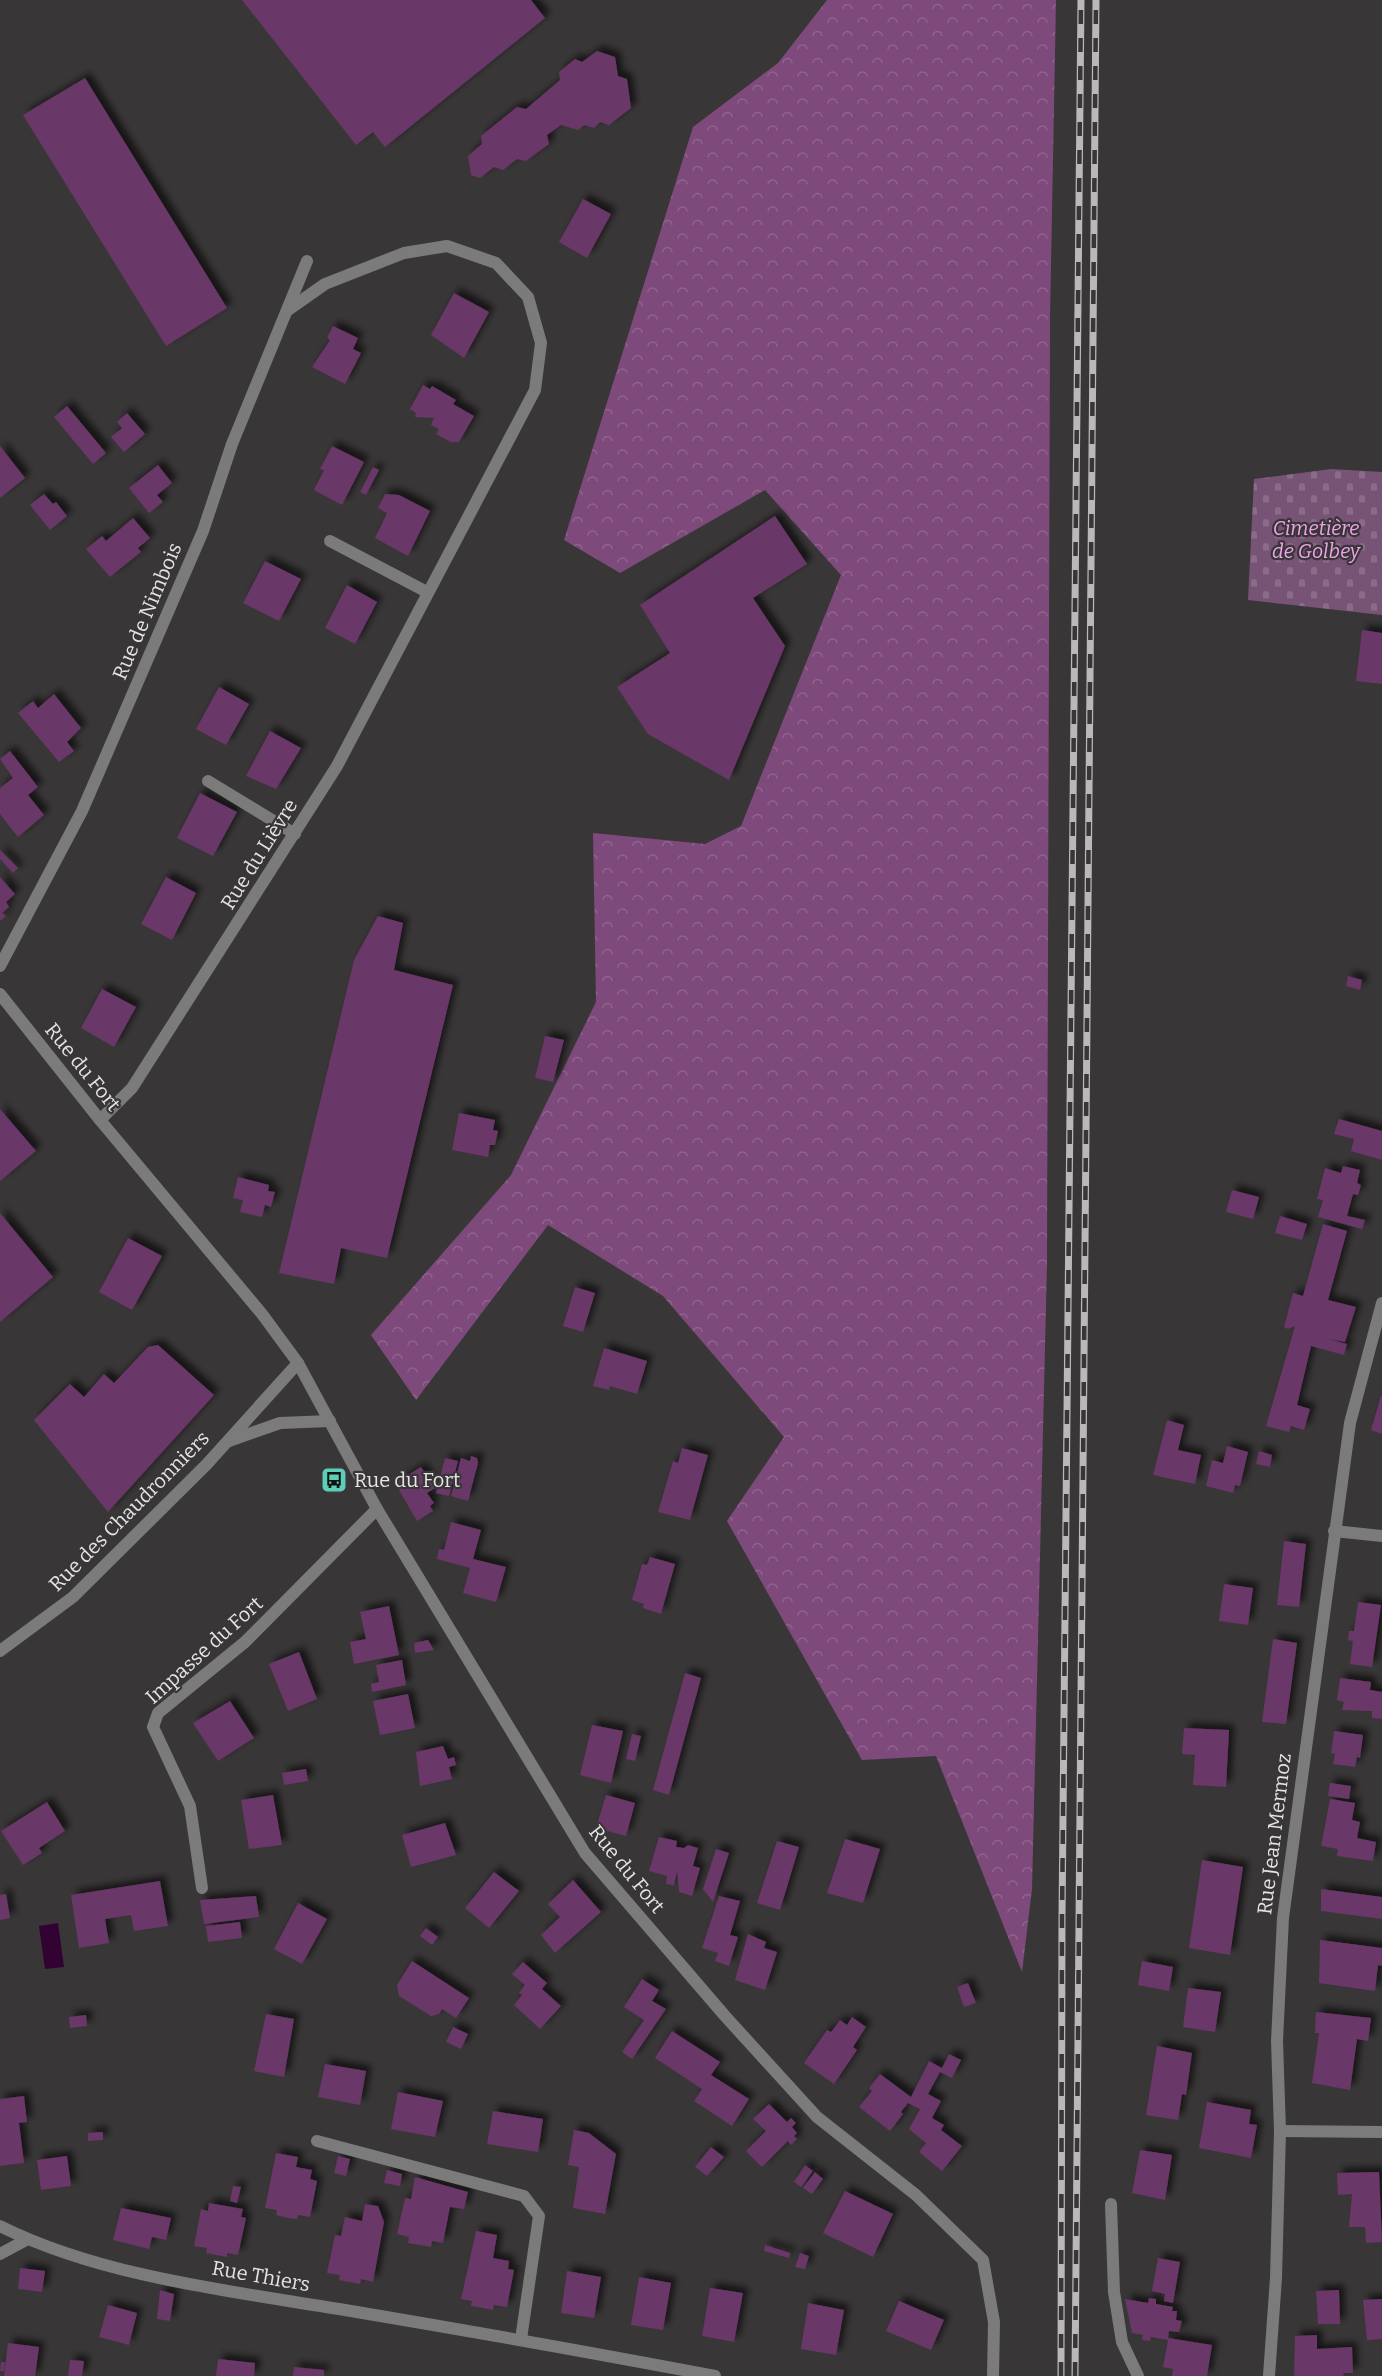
<svg xmlns="http://www.w3.org/2000/svg" width="1382" height="2376" font-family="Bitter,serif">
<style>
.forest{fill:url(#forest-crowns)}
.cemetery{fill:url(#cemetery-stones)}
.water{fill:#320232}
.building{fill:#6a3767;filter:url(#shadow)}
.lines{fill:none;stroke-linecap:round;stroke-linejoin:round}
.street{stroke:#7c7b7c;stroke-width:12}
.rail-casing{stroke:#bab8ba;stroke-width:7}
.rail{stroke:#393638;stroke-width:4.5;stroke-dasharray:14;stroke-linecap:butt}
.labels{text-anchor:middle;stroke-width:4.5;stroke-linejoin:round;paint-order:stroke}
.park-label{font-size:20px;font-style:italic;fill:#f0a3eb;stroke:#393638}
.street-label{font-size:20px;fill:#e5e3e5;stroke:#393638}
.poi-label{font-size:20px;fill:#e5e3e5;stroke:#393638;text-anchor:start}
</style>
<defs>
<pattern id="forest-crowns" width="20" height="18" patternUnits="userSpaceOnUse" patternTransform="scale(1.5)"><rect width="20" height="18" fill="#7e4a7b"/><path d="M2 6a3 3 0 1 1 6 0M12 15a3 3 0 1 1 6 0" fill="none" stroke="#90648e"/></pattern>
<pattern id="cemetery-stones" width="16" height="16" patternUnits="userSpaceOnUse" patternTransform="scale(1.5)"><rect width="16" height="16" fill="#775375"/><path d="M2 7V4a2 2 0 0 1 4 0v3zM10 15v-3a2 2 0 0 1 4 0v3z" fill="#8a6c88"/></pattern>
<filter id="shadow"><feDropShadow dx="5.5" dy="-5.5" stdDeviation="3" flood-color="#0009"/></filter>
</defs>
<rect width="100%" height="100%" fill="#393638"/>
<path class="forest" d="M827 0H1056L1050 318 1047 1264 1032 1889 1022 1972 936 1756 862 1760 727 1521 784 1437 663 1296 548 1225 416 1400 371 1335 511 1175 596 1002 593 833 705 844 741 826 841 575 765 490 620 573 564 540 693 127 778 63Z"/>
<path class="cemetery" d="M1331 469 1382 472V615L1248 600 1254 479Z"/>
<path class="water" d="M58 1923 64 1967 45 1969 39 1926Z"/>
<g class="building">
<path d="M242 0H531L545 18 385 147 373 132 356 145Z"/>
<path d="M597 51 615 57 618 76 627 79 631 108 609 125 600 122 594 128 584 125 578 130 561 125 547 135 549 144 526 161 517 159 503 170 494 167 480 178 471 175 468 156 482 144 481 136 517 107 526 109 560 80 559 72 575 59 582 62Z"/>
<path d="M85 78 227 308 166 346 23 115Z"/>
<path d="M583 199 611 214 587 258 559 242Z"/>
<path d="M454 293 489 312 464 358 431 335Z"/>
<path d="M333 326 358 338 353 349 361 353 345 384 312 367 330 340 327 338Z"/>
<path d="M423 385 430 389 432 386 456 400 453 404 474 416 459 442H451L436 434 439 429 431 425 434 418 415 417 416 413 410 409Z"/>
<path d="M67 406 106 453 93 464 54 417Z"/>
<path d="M127 413 145 434 124 452 111 437 122 428 117 422Z"/>
<path d="M0 446 25 478 0 498Z"/>
<path d="M332 446 364 462 342 505 314 490 324 470 320 469Z"/>
<path d="M158 465 172 483 157 495 163 502 149 513 129 488Z"/>
<path d="M373 467 379 470 366 495 360 492Z"/>
<path d="M44 494 53 504 56 502 67 516 50 530 30 505Z"/>
<path d="M385 494 399 495 430 511 408 556 375 538 387 513 378 508Z"/>
<path d="M775 516 807 564 753 598 785 646 729 780 648 734 617 687 670 653 640 605Z"/>
<path d="M133 518 150 538 138 548 141 552 110 577 86 549 102 536 106 541Z"/>
<path d="M265 561 301 579 279 621 243 603Z"/>
<path d="M347 585 377 602 355 644 325 628Z"/>
<path d="M1362 630 1382 633V684L1356 681Z"/>
<path d="M219 687 249 704 226 745 196 729Z"/>
<path d="M54 694 81 728 67 742 74 751 59 762 18 713 33 701 38 708Z"/>
<path d="M270 731 301 748 276 789 246 776Z"/>
<path d="M10 751 38 787 28 795 44 815 18 837 0 814V788L13 778 0 759Z"/>
<path d="M200 793 237 812 213 856 177 838Z"/>
<path d="M0 850 18 868 13 873 0 859Z"/>
<path d="M0 877 15 894 6 902 9 907 2 913 6 916 0 921Z"/>
<path d="M166 877 196 893 172 940 141 924Z"/>
<path d="M378 916 403 923 394 970 453 985 387 1258 341 1248 334 1284 279 1273 354 960Z"/>
<path d="M1348 976 1362 980 1360 990 1346 986Z"/>
<path d="M102 989 136 1007 114 1047 81 1028Z"/>
<path d="M545 1036 564 1040 553 1082 535 1078Z"/>
<path d="M0 1109 36 1151 0 1181Z"/>
<path d="M459 1113 495 1120 493 1130 498 1131 495 1145H490L488 1157 452 1150Z"/>
<path d="M1339 1119 1382 1131V1160L1351 1151 1354 1139 1334 1134Z"/>
<path d="M1343 1166 1360 1170 1357 1183 1361 1185 1358 1195 1353 1194 1347 1216 1365 1220 1362 1229 1318 1217 1323 1200 1317 1199 1325 1168 1341 1173Z"/>
<path d="M238 1177 269 1185 268 1191 275 1192 271 1207 265 1205 262 1217 240 1212 243 1200 233 1198Z"/>
<path d="M1232 1190 1259 1197 1253 1219 1226 1212Z"/>
<path d="M0 1213 53 1277 0 1322Z"/>
<path d="M1280 1216 1307 1224 1302 1240 1275 1233Z"/>
<path d="M1323 1224 1347 1231 1328 1300 1356 1307 1345 1342 1329 1339 1347 1344 1344 1355 1311 1346 1297 1405 1310 1409 1304 1430 1291 1426 1289 1432 1266 1426 1295 1326 1288 1329 1284 1327 1293 1293 1303 1296Z"/>
<path d="M128 1238 162 1256 132 1310 99 1292Z"/>
<path d="M575 1287 595 1293 583 1332 563 1326Z"/>
<path d="M158 1345 214 1395 108 1512 34 1420 70 1384 84 1397 104 1374 114 1383 148 1347Z"/>
<path d="M604 1348 647 1361 637 1394 610 1386 609 1390 593 1386Z"/>
<path d="M1381 1396H1382V1434L1371 1430Z"/>
<path d="M1167 1420 1184 1425 1178 1450 1201 1455 1195 1484 1153 1475Z"/>
<path d="M1227 1446 1248 1452 1240 1486 1235 1485 1233 1493 1206 1486 1212 1460 1223 1463Z"/>
<path d="M682 1448 708 1455 690 1520 658 1512 673 1461 678 1463Z"/>
<path d="M1259 1451 1272 1455 1270 1467 1256 1464Z"/>
<path d="M471 1456 477 1458 478 1463 468 1501 451 1496 461 1458 470 1461Z"/>
<path d="M445 1458 458 1461 449 1496 436 1493Z"/>
<path d="M421 1467 435 1488 427 1493 434 1503 430 1506 433 1511 417 1521 395 1483Z"/>
<path d="M451 1522 481 1530 473 1559 506 1567 496 1602 463 1593 470 1568 437 1559 439 1549 444 1550Z"/>
<path d="M1284 1541 1306 1544 1299 1607 1277 1605Z"/>
<path d="M650 1557 675 1564 661 1614 643 1608 644 1604 632 1600 642 1564 647 1565Z"/>
<path d="M1224 1584 1253 1588 1248 1625 1219 1621Z"/>
<path d="M1358 1602 1381 1605 1372 1667 1350 1664 1353 1641 1348 1640 1349 1631H1354Z"/>
<path d="M389 1606 399 1655 354 1664 350 1642 366 1639 360 1612Z"/>
<path d="M1273 1639 1297 1643 1286 1724 1262 1722Z"/>
<path d="M428 1640 434 1650 415 1653 414 1643Z"/>
<path d="M299 1652 317 1699 288 1711 269 1664Z"/>
<path d="M402 1660 406 1685 372 1692 371 1684 379 1682 376 1665Z"/>
<path d="M685 1673 701 1678 669 1795 653 1790Z"/>
<path d="M1340 1678 1371 1682 1370 1690 1382 1692V1719L1372 1718V1711L1342 1710 1344 1702 1337 1700Z"/>
<path d="M408 1694 415 1728 380 1735 373 1701Z"/>
<path d="M230 1701 254 1738 218 1761 193 1723Z"/>
<path d="M592 1725 623 1731 611 1783 580 1775Z"/>
<path d="M1184 1728 1229 1730 1226 1787 1193 1785 1195 1755 1182 1754Z"/>
<path d="M1334 1731 1363 1735 1360 1758 1357 1757 1355 1767 1333 1764 1335 1754 1331 1753Z"/>
<path d="M632 1734 641 1736 635 1761 626 1759Z"/>
<path d="M443 1746 448 1759 454 1757 456 1765 449 1767 452 1779 420 1786 416 1752Z"/>
<path d="M306 1769 308 1781 284 1785 282 1773Z"/>
<path d="M1330 1783 1351 1786 1349 1799 1328 1796Z"/>
<path d="M273 1795 282 1845 249 1849 241 1800Z"/>
<path d="M606 1795 635 1803 626 1836 596 1828Z"/>
<path d="M1330 1799 1355 1803 1352 1820 1360 1822 1357 1838 1376 1842 1373 1861 1337 1856 1338 1849 1321 1846Z"/>
<path d="M47 1802 65 1831 39 1848 42 1853 23 1865 1 1831Z"/>
<path d="M445 1823 456 1855 411 1867 402 1835Z"/>
<path d="M659 1837 677 1841 676 1847 684 1848 688 1845 698 1848 693 1866 700 1868 692 1896 679 1892 677 1872 674 1885 666 1884 667 1876 649 1871Z"/>
<path d="M845 1839 880 1849 863 1903 827 1893Z"/>
<path d="M777 1841 799 1847 780 1910 757 1903Z"/>
<path d="M716 1849 729 1853 713 1902 703 1889Z"/>
<path d="M1202 1860 1243 1867 1230 1955 1189 1948Z"/>
<path d="M494 1872 519 1891 489 1928 465 1908Z"/>
<path d="M573 1880 601 1912 555 1953 541 1935 560 1917 548 1904Z"/>
<path d="M160 1881 168 1926 134 1931 131 1915 105 1919 109 1943 79 1948 71 1895Z"/>
<path d="M1321 1889 1382 1897V1919L1321 1911Z"/>
<path d="M6 1894 10 1918 0 1920V1895Z"/>
<path d="M256 1896 259 1917 204 1924 200 1900Z"/>
<path d="M719 1896 740 1901 730 1935 738 1937 729 1966 715 1961 718 1953 702 1948Z"/>
<path d="M298 1903 327 1919 302 1964 274 1949Z"/>
<path d="M240 1922 242 1938 208 1942 206 1926Z"/>
<path d="M426 1928 438 1937 432 1945 420 1936Z"/>
<path d="M748 1934 766 1942 764 1948 777 1952 765 1990 735 1980Z"/>
<path d="M1320 1940 1382 1948V1966L1378 1965 1375 1991 1319 1983Z"/>
<path d="M412 1961 469 1998 456 2018 442 2009 439 2014 431 2016 399 1996 397 1985Z"/>
<path d="M1142 1961 1173 1967 1169 1991 1138 1985Z"/>
<path d="M523 1962 547 1983 542 1989 561 2006 540 2029 514 2005 522 1995 519 1993 525 1985 512 1974Z"/>
<path d="M642 1979 659 1990 652 2001 666 2009 632 2059 622 2052 644 2020 624 2007Z"/>
<path d="M968 1983 976 2003 964 2007 957 1987Z"/>
<path d="M1188 1988 1221 1992 1215 2032 1183 2027Z"/>
<path d="M1316 2012 1371 2018 1368 2041 1357 2039 1350 2090 1312 2083 1319 2033H1315Z"/>
<path d="M266 2014 294 2019 284 2077 254 2071Z"/>
<path d="M86 2015 87 2026 70 2028 69 2017Z"/>
<path d="M852 2017 866 2027 853 2047 857 2050 834 2084 804 2063 827 2030 831 2032 840 2020 847 2025Z"/>
<path d="M453 2027 468 2034 461 2049 446 2042Z"/>
<path d="M672 2031 720 2062 711 2075 749 2099 732 2126 694 2101 702 2089 655 2058Z"/>
<path d="M1157 2046 1192 2053 1186 2095 1182 2094 1178 2120 1146 2115Z"/>
<path d="M949 2054 961 2060 952 2078 940 2072 928 2094 941 2101 932 2118 944 2125 941 2130 962 2146 942 2171 919 2152 926 2143 909 2129 920 2109 908 2103 901 2112 903 2114 890 2131 859 2107 872 2091 869 2088 880 2074 911 2097 929 2061 942 2068Z"/>
<path d="M325 2064 366 2071 360 2105 318 2097Z"/>
<path d="M398 2092 443 2101 435 2137 391 2129Z"/>
<path d="M24 2096 27 2122 19 2123 24 2163 0 2166V2099Z"/>
<path d="M1207 2102 1251 2110 1249 2124 1257 2125 1251 2158 1199 2148Z"/>
<path d="M769 2104 787 2122 791 2118 796 2123 792 2127 797 2133 794 2136 797 2139 791 2145 788 2141 762 2167 746 2151 766 2131 753 2119Z"/>
<path d="M493 2111 543 2119 538 2152 487 2144Z"/>
<path d="M574 2130 589 2133 616 2154 605 2214 573 2208 579 2167 568 2165Z"/>
<path d="M103 2132V2140L88 2141V2133Z"/>
<path d="M711 2147 724 2157 707 2176 695 2167Z"/>
<path d="M1140 2150 1172 2155 1165 2200 1132 2193Z"/>
<path d="M276 2153 298 2157 296 2167 312 2170 310 2179 317 2181 310 2217 298 2215 297 2219 288 2218 276 2215 277 2210 265 2208Z"/>
<path d="M67 2156 71 2186 41 2190 37 2160Z"/>
<path d="M338 2156 350 2159 346 2176 334 2173Z"/>
<path d="M805 2165 813 2171 801 2187 794 2182Z"/>
<path d="M387 2170 402 2174 400 2186 384 2183Z"/>
<path d="M815 2172 823 2179 812 2194 803 2188Z"/>
<path d="M1379 2172 1382 2242 1366 2243 1365 2227H1349L1352 2194 1338 2195 1337 2173Z"/>
<path d="M415 2177 468 2192 464 2209 450 2207 443 2243 432 2241 431 2247 408 2243 409 2237 397 2234 405 2198 411 2199Z"/>
<path d="M233 2186 241 2187 237 2203 230 2201Z"/>
<path d="M845 2191 893 2214 873 2257 823 2233Z"/>
<path d="M209 2203 243 2209 241 2217 246 2218 238 2255 227 2253V2257L206 2253 207 2248 194 2246 201 2209 208 2211Z"/>
<path d="M365 2204 378 2206 384 2222 373 2282 361 2279 360 2284 339 2280 340 2275 327 2273 335 2235 341 2236 345 2217 362 2221Z"/>
<path d="M121 2208 171 2218 166 2240 152 2237 149 2249 113 2240Z"/>
<path d="M476 2231 497 2235 493 2258 509 2261 508 2269 514 2270 507 2307 494 2305 493 2310 483 2308 471 2306 472 2301 461 2299Z"/>
<path d="M765 2245 790 2253 789 2258 764 2251Z"/>
<path d="M800 2253 809 2256 805 2269 795 2267Z"/>
<path d="M1158 2258 1180 2262 1173 2303 1164 2301 1165 2294 1152 2291Z"/>
<path d="M20 2268 45 2271 42 2292 18 2289Z"/>
<path d="M567 2271 601 2277 594 2318 561 2313Z"/>
<path d="M639 2277 671 2283 663 2330 631 2325Z"/>
<path d="M710 2288 743 2293 734 2342 702 2336Z"/>
<path d="M160 2290 174 2294 170 2321 157 2319Z"/>
<path d="M1339 2290 1340 2324H1318L1316 2291Z"/>
<path d="M1149 2298 1156 2299V2304L1173 2307 1172 2311H1177L1176 2320 1182 2321 1179 2332 1169 2331 1168 2338 1212 2345 1207 2376H1172L1173 2369 1163 2367 1168 2340 1151 2337 1150 2341 1142 2340 1143 2335 1132 2333 1125 2299 1148 2303Z"/>
<path d="M1382 2299V2339L1367 2340 1363 2300Z"/>
<path d="M899 2301 944 2320 931 2350 886 2331Z"/>
<path d="M808 2303 844 2310 836 2355 801 2349Z"/>
<path d="M108 2305 137 2313 129 2345 99 2337Z"/>
<path d="M1317 2335V2349L1352 2347 1353 2373H1343L1344 2376H1294L1295 2336Z"/>
<path d="M8 2343 39 2347 35 2376H4Z"/>
<path d="M218 2359 255 2363 254 2376H216Z"/>
<path d="M70 2360 84 2361 82 2376H68Z"/>
<path d="M1 2362H5L4 2371H0Z"/>
<path d="M294 2367 324 2370V2376H293Z"/>
</g>
<g class="lines">
<g class="street">
<path d="M330 541 427 592"/>
<path d="M208 781 295 834"/>
<path d="M0 966 82 811 203 531 232 444 307 261"/>
<path d="M0 994 100 1120 262 1314 298 1363 377 1509 585 1853 725 2016 817 2117 916 2195 983 2260 994 2322 993 2376"/>
<path d="M100 1120 132 1088 337 766 535 390 541 343 528 297 496 263 447 246 404 253 325 284 288 310"/>
<path d="M229 1441 280 1423 330 1421"/>
<path d="M1334 1531 1382 1536"/>
<path d="M0 1651 73 1597 207 1464 298 1363"/>
<path d="M202 1888 190 1806 153 1727 158 1713 245 1642 377 1509"/>
<path d="M1280 2131 1382 2132"/>
<path d="M317 2141 524 2196 539 2216 521 2339"/>
<path d="M1111 2204 1114 2292 1122 2342 1138 2376"/>
<path d="M0 2226C100 2276 229 2291 339 2309 464 2330 589 2352 715 2376"/>
<path d="M0 2254 26 2240"/>
<path d="M1269 2376 1276 2278 1280 2131 1277 2041 1283 1918 1350 1423 1382 1303"/>
</g>
<g class="rail-casing">
<g id="rail">
<path d="M1061 2376 1062 1918 1081 0"/>
<path d="M1075 2376 1096 0"/>
</g>
</g>
<use href="#rail" class="rail"/>
</g>
<defs>
<g id="bus-square" transform="scale(1.35)"><rect x="-9" y="-9" width="18" height="18" rx="4" fill="#5dceb8" stroke="#393638"/><path d="M-5-6H5V4H4V6H2V4H-2V6H-4V4H-5ZM-3.5-4V0h7V-4ZM-3.5 1.2v1.5H-2V1.2ZM2 1.2v1.5H3.5V1.2Z" fill="#111"/></g>
</defs>
<g fill-rule="evenodd">
<use href="#bus-square" x="334" y="1480"/>
</g>
<g class="labels">
<g class="park-label">
<text x="1316" y="535">Cimetière<tspan x="1316" dy="23">de Golbey</tspan></text>
</g>
<g class="street-label">
<text transform="translate(147 611) rotate(-67)" y="7">Rue de Nimbois</text>
<text transform="translate(259 854) rotate(-58)" y="7">Rue du Lièvre</text>
<text transform="translate(83 1067) rotate(51)" y="7">Rue du Fort</text>
<text transform="translate(129 1511) rotate(-45)" y="7">Rue des Chaudronniers</text>
<text transform="translate(204 1650) rotate(-42)" y="7">Impasse du Fort</text>
<text transform="translate(1274 1834) rotate(-83)" y="7">Rue Jean Mermoz</text>
<text transform="translate(627 1869) rotate(51)" y="7">Rue du Fort</text>
<text transform="translate(261 2276) rotate(10)" y="7">Rue Thiers</text>
</g>
<g class="poi-label">
<text x="354" y="1487">Rue du Fort</text>
</g>
</g>
</svg>
